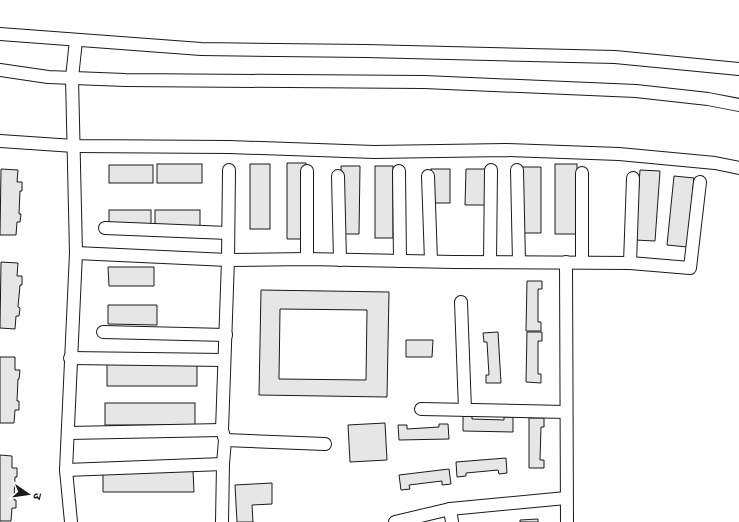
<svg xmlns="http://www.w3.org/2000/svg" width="739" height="522" font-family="'Noto Sans','Noto Sans Devanagari',sans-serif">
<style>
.building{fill:#e6e6e6;stroke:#1a1a1a;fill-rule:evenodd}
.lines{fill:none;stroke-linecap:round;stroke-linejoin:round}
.minor-casing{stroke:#1a1a1a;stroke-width:14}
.minor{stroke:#fff;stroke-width:12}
</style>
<rect width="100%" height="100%" fill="#fff"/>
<g class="building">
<path d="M287 163H306L305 239H287Z"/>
<rect x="157" y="164" width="45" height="19"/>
<rect x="250" y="164" width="20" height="65"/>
<rect x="555" y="164" width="22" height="70"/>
<rect x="109" y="165" width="44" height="18"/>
<path d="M341 166H360L359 234H341Z"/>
<rect x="375" y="166" width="18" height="72"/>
<path d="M522 167H541V233H521Z"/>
<path d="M1 169 18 170 17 182H22V191H20L19 214H21L20 222H17L16 235H0Z"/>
<rect x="431" y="169" width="19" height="34"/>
<path d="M466 169H486L485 205H465Z"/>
<path d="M640 170 660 171 655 241 635 240Z"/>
<path d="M674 176 694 178 687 247 667 245Z"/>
<rect x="109" y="210" width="42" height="15"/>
<rect x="155" y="210" width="45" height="17"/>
<path d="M1 262 18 263 17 276H22V285H20L18 307 20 308 19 316H16L15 329 0 328Z"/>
<path d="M108 267H154V286H109Z"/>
<path d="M527 281H542V289H538V322H541V331H526Z"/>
<path d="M261 290 389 292 387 397 259 395ZM280 309 367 310 366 380 279 379Z"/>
<path d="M108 305H157V325L108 324Z"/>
<path d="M498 332 501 383H486V375H489L487 342H484L483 333Z"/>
<path d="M527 332H542V341H538V374H541V383L526 382Z"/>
<path d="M406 340H433L432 357H406Z"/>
<path d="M0 357H15V370H20L19 379H18L17 401H19V410H15L14 423H0Z"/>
<rect x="107" y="364" width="90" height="22"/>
<rect x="105" y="403" width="90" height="22"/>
<path d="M463 416H472V419L504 420V417H513V432L463 431Z"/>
<path d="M529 418H544V427H541L540 460H544V468H529Z"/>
<path d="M385 423 387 460 350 462 348 425Z"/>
<path d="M439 424H448L449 439 399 440 398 425H407V429L439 427Z"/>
<path d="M0 455 12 456V468H17V477H15L14 500H16V508H12L11 521H0Z"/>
<path d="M506 458 507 473 499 474 498 470 466 473V476L457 477 456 462Z"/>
<path d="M449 469 451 484 442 485V481L409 485 410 489 401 490 399 475Z"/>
<path d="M193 470 194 492H103V471Z"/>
<path d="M272 483V504L252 505 253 522H237L235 485Z"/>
<path d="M538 519V522H520V520Z"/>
</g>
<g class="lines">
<g class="minor-casing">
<g id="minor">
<path d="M0 34 201 49 366 51 615 57 739 69"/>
<path d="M0 70 48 77 125 80 424 82 636 91 708 99 739 105"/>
<path d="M0 141 74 146 229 147 374 152 506 150 619 154 715 163 739 168"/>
<path d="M517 170 519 262"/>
<path d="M307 171V259"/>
<path d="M399 171 400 261"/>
<path d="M582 173V262"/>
<path d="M338 176 340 260"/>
<path d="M428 176 431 261"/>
<path d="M105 228 228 233"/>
<path d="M76 253 228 260 307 259 454 262 630 263 690 268 700 182"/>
<path d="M490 262 491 170"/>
<path d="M566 262 567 522"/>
<path d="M630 263 633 178"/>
<path d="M461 302 465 410"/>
<path d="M103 332 226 335"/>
<path d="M70 358 224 360"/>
<path d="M421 409 566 412"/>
<path d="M68 433 222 430"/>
<path d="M225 440 325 444"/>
<path d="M66 470 223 464"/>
<path d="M450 509 452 522"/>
<path d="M71 522 66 470 76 253 72 78 76 40"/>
<path d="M222 522 223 464 225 440 222 430 228 260 229 170"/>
<path d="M395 522 450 509 566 498"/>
</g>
</g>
<use href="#minor" class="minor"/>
</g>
<g transform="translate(28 494) rotate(103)" stroke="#ffffff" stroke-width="3" paint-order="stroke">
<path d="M0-3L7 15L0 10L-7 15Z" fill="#1a1a1a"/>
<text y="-6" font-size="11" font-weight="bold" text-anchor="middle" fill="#1a1a1a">उ</text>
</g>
</svg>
